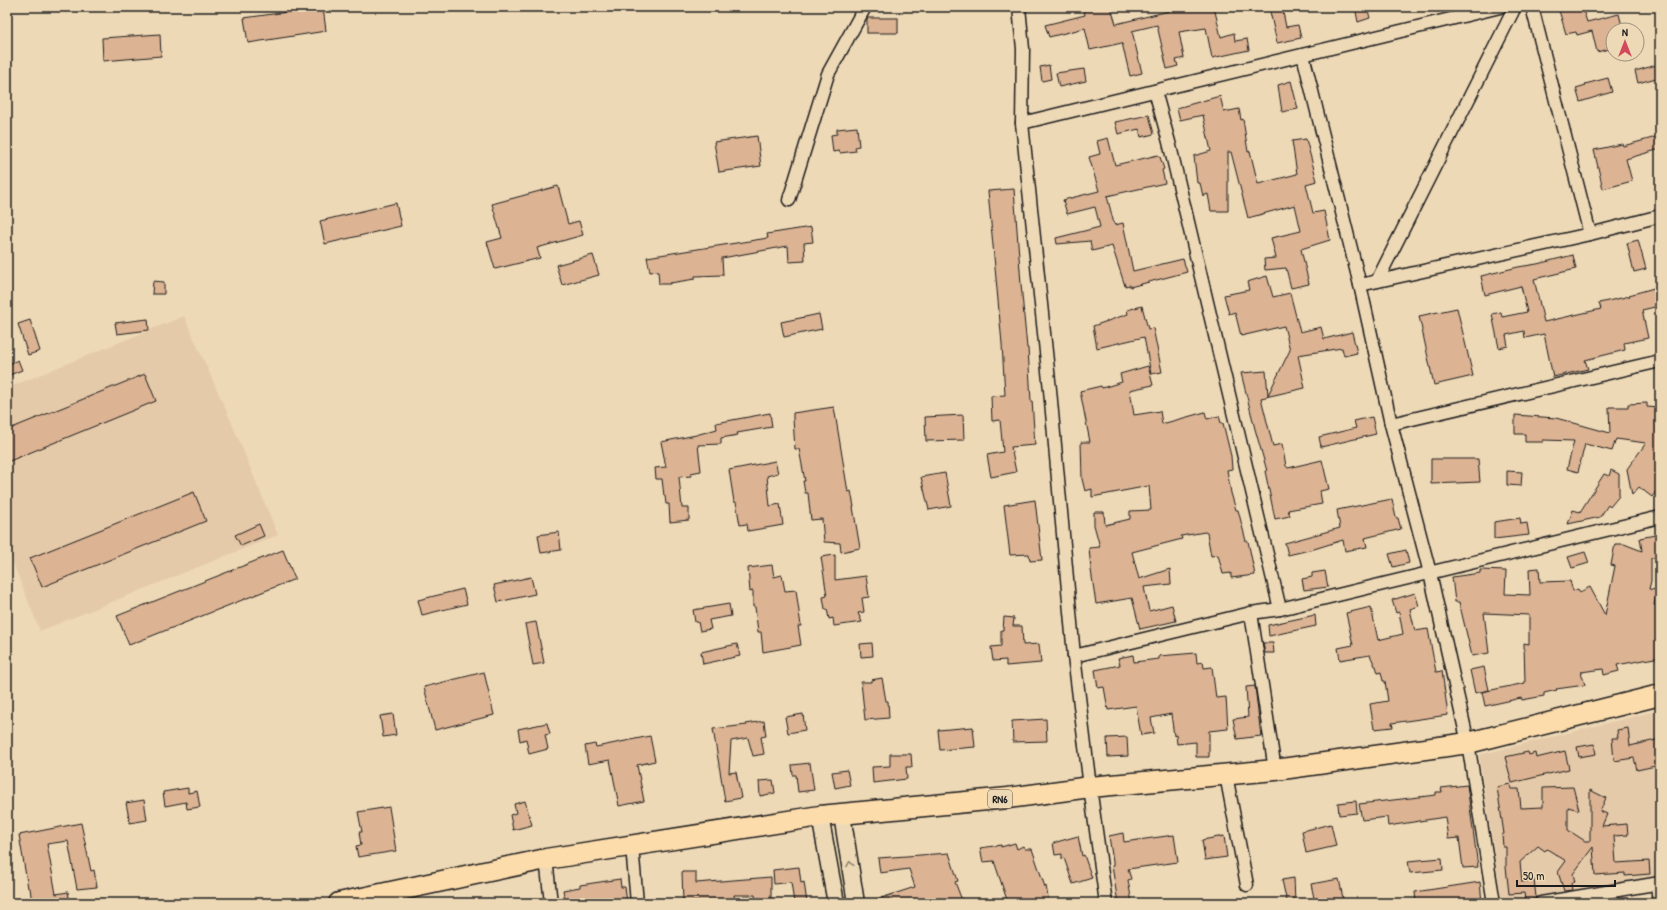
<svg xmlns="http://www.w3.org/2000/svg" width="1667" height="910" font-family="'Patrick Hand',sans-serif">
<style>
.built{fill:#e5caa9}
.building{fill:#dcb393;stroke:#1c1c1c}
.lines{fill:none;stroke-linecap:round;stroke-linejoin:round}
.minor-casing{stroke:#1c1c1c;stroke-width:15}
.tertiary-casing{stroke:#1c1c1c;stroke-width:19}
.primary-casing{stroke:#1c1c1c;stroke-width:23}
.minor{stroke:#eed9b7;stroke-width:12}
.tertiary{stroke:#eed9b7;stroke-width:16}
.primary{stroke:#fddcac;stroke-width:20}
.oneway{stroke:#908471}
.labels{text-anchor:middle;stroke-width:3;stroke-linejoin:round;paint-order:stroke}
.shield{fill:#eed9b7;stroke:#5b554a;stroke-width:1}
.shield-label{font-size:11px;font-weight:bold;fill:#1c1c1c}
</style>
<rect width="100%" height="100%" fill="#eed9b7"/>
<filter id="ink" filterUnits="userSpaceOnUse"><feTurbulence type="fractalNoise" baseFrequency=".025" numOctaves="2"/><feDisplacementMap in="SourceGraphic" scale="8" xChannelSelector="R" yChannelSelector="G"/><feConvolveMatrix kernelMatrix="1 2 1 2 8 2 1 2 1" color-interpolation-filters="sRGB"/></filter>
<g filter="url(#ink)">
<g class="built">
<path d="M184 316 231 421 278 535 40 631 7 548V388Z"/>
<path d="M1660 710V879L1535 903H1502L1479 755Z"/>
</g>
<g class="building">
<path d="M323 7 326 31 248 43 244 18Z"/>
<path d="M1083 7H1111L1116 24 1169 11 1168 7H1214L1221 37 1234 33 1235 41 1247 39 1249 50 1212 58 1206 28 1179 32 1184 58 1176 60 1178 66 1167 69 1157 25 1132 31 1142 73 1130 76 1122 43 1090 50 1085 28 1049 37 1045 25 1085 15Z"/>
<path d="M1269 7H1282L1286 27 1298 25 1301 38 1277 43Z"/>
<path d="M1355 7H1367L1370 18 1358 22Z"/>
<path d="M1558 7H1582L1587 22 1619 14 1623 30H1613V48L1597 52 1592 31 1577 35 1576 32 1566 34Z"/>
<rect x="867" y="18" width="31" height="15"/>
<path d="M160 34 161 56 103 61 102 38Z"/>
<path d="M1660 64V77L1638 83 1635 71Z"/>
<path d="M1049 65 1051 79 1042 81 1040 67Z"/>
<path d="M1084 69 1086 81 1059 87 1056 73Z"/>
<path d="M1608 78 1612 92 1580 102 1576 88 1586 85 1585 84Z"/>
<path d="M1291 81 1298 109 1282 112 1278 85Z"/>
<path d="M1220 96 1224 112 1239 109 1241 120 1243 119 1248 152 1250 151 1258 184 1297 174 1292 141 1306 139 1317 181 1306 184 1313 213 1324 211 1330 240 1301 249 1309 284 1291 288 1286 268 1265 270 1264 259 1276 258 1271 238 1301 231 1295 205 1248 218 1231 152H1228V211H1211L1208 194 1203 196 1200 183H1197L1194 156 1211 151 1203 115 1180 120 1177 108Z"/>
<path d="M1149 115 1154 134 1141 137 1139 129 1118 134 1115 122Z"/>
<path d="M857 127 859 146 855 147 856 151 840 153 839 151 833 152 831 135 837 134V129Z"/>
<path d="M757 136 761 166 719 172 714 142Z"/>
<path d="M1660 136V149L1626 159 1632 181 1603 189 1594 150 1622 144 1623 146Z"/>
<path d="M1108 138 1115 165 1158 155 1159 157H1160L1164 169 1162 170 1165 183 1107 196 1114 224 1115 225 1123 223 1133 271 1183 259 1187 272 1130 287V285L1125 286 1112 246 1092 251 1090 241 1057 244 1056 238 1100 227 1095 207 1067 214 1063 200 1099 191 1089 157 1100 154 1097 141Z"/>
<path d="M558 186 568 224 579 221 583 235 537 248 540 258 495 269 487 242 502 238 492 204Z"/>
<path d="M1014 189 1021 284 1027 348H1028L1031 401 1032 400 1035 445 1011 447 1016 472 991 477 987 455 1003 452 1000 420 992 421 991 396 1005 395 1002 344 988 191Z"/>
<path d="M396 203 401 226 325 244 320 221Z"/>
<path d="M811 227 813 242 804 243 805 261 789 262 788 246 722 258 723 275 695 276V279L670 283V284H659L658 271 650 272 647 257 768 238 767 234Z"/>
<path d="M1638 240 1646 269 1634 272 1627 243Z"/>
<path d="M593 255 599 275 562 285 556 265Z"/>
<path d="M1573 255 1576 269 1534 279 1544 322 1601 309 1599 303 1630 296 1629 295 1654 288 1659 306 1642 310 1648 338 1624 343 1625 350 1585 360 1588 369 1553 377 1544 334 1525 338 1524 331 1506 335 1508 346 1499 348 1492 314 1501 312 1502 317 1527 312 1521 286 1485 295 1481 276 1518 267 1537 264Z"/>
<path d="M1267 276 1273 297 1290 293 1300 332 1321 327 1324 339 1352 332 1357 353 1344 356 1342 348 1298 355 1305 388 1261 398 1273 446 1282 444 1286 466 1288 468 1322 460 1329 489 1320 491 1322 504 1288 510 1290 516 1275 519 1265 471H1267L1255 429 1241 373 1266 371 1268 395 1290 350 1284 326 1241 336 1235 312 1229 314 1224 295 1249 290 1247 282Z"/>
<path d="M153 281 164 282V294H152Z"/>
<path d="M1142 306 1148 329 1153 328 1162 372 1151 374 1144 337 1097 348 1093 326 1128 314 1127 310Z"/>
<path d="M1457 308 1473 376 1434 385 1419 316Z"/>
<path d="M819 314 822 329 784 337 781 322Z"/>
<path d="M148 319 149 330 117 334 115 323Z"/>
<path d="M30 320 40 351 28 355 18 324Z"/>
<path d="M18 360 22 370 7 376V365Z"/>
<path d="M1148 366 1153 385 1130 390 1134 415 1160 411 1162 424 1205 412 1207 419 1219 416 1221 423H1223L1231 456 1232 469 1227 470 1231 493 1236 510H1238L1246 541H1248L1255 575 1231 578V573L1223 574 1218 555 1211 556 1207 533 1205 532 1181 536 1182 539 1132 552 1139 579 1170 569 1171 584 1144 587 1149 611 1172 605 1176 621 1140 629 1132 598 1096 604 1091 570 1089 548 1100 547 1094 525V512H1104L1105 525 1130 519V511L1151 510 1149 486 1092 497V489L1085 491 1082 479 1081 442H1090L1080 391 1101 386 1102 388 1122 382 1120 374Z"/>
<path d="M145 374 156 401 7 462V430Z"/>
<path d="M1647 403V407L1660 408V486L1652 497 1639 487 1632 495 1627 469 1646 443 1616 439 1612 451 1585 444 1578 472 1567 469 1574 441 1543 440V442H1525V434H1515V415L1556 418 1610 433 1609 407H1628V404Z"/>
<path d="M834 407 848 492 851 491 854 507H853L860 548 841 552 840 543 824 542 822 519 811 520 808 493H805L803 481H805L799 449H795L793 419V413Z"/>
<path d="M770 413 772 427 737 433 738 435 721 438V444L698 445 701 471 691 473V476L679 477 682 508H689V520L670 522 669 504H666L665 496H664L662 479H656L655 468 666 467 661 442 696 435 717 429 716 423Z"/>
<path d="M963 415 964 440 926 441 925 417Z"/>
<path d="M1372 417 1376 434 1321 447 1319 437 1356 428 1354 421Z"/>
<path d="M1431 459H1478L1480 482 1431 484Z"/>
<path d="M775 461 778 473 767 476 770 506 780 504 783 525 748 531 747 524 740 525 736 502H734L729 470Z"/>
<path d="M1611 470 1619 474V496L1610 507 1608 505 1600 517 1568 524 1573 510 1580 512 1604 474 1609 476Z"/>
<path d="M1507 471 1522 472 1521 486 1507 485Z"/>
<path d="M945 473 951 506 929 510 921 477Z"/>
<path d="M194 492 206 521 42 587 30 558Z"/>
<path d="M1392 499 1396 518H1398L1401 529 1365 538 1367 547 1345 551 1343 540 1314 549 1288 555 1285 543 1340 528 1337 510Z"/>
<path d="M1035 500 1042 560 1030 561 1029 554 1010 555 1004 505Z"/>
<path d="M1520 518 1521 524 1527 523 1529 535 1494 539V522Z"/>
<path d="M259 524 264 536 241 546 235 535Z"/>
<path d="M559 532 561 550 541 553 538 535Z"/>
<path d="M1660 534V558H1651V581L1649 589 1657 590 1654 605 1660 606V657L1617 665 1619 671 1604 675 1603 669 1581 672 1585 685 1556 689 1557 690 1544 693V696L1522 700 1521 698 1485 706 1482 692 1525 683 1524 643 1529 644V615L1484 613 1489 653 1472 656 1459 602H1455L1452 577 1480 573V570L1506 571 1505 594 1530 595 1529 569 1539 568 1540 582 1570 581 1573 591 1578 589 1580 592 1590 587 1605 615 1615 566 1611 565 1615 544H1624L1642 551 1640 538Z"/>
<path d="M283 550 295 579 129 645 117 616Z"/>
<path d="M1406 550 1409 563 1393 567 1389 554Z"/>
<path d="M1585 552 1589 563 1572 568 1568 557Z"/>
<path d="M835 555V580L866 576 869 597 862 598 864 612 858 613 862 622 834 626 833 618 829 619 827 609H825L823 597 827 596 821 557Z"/>
<path d="M772 565 774 577 782 575 785 591 796 590 801 626H798L801 645 763 652 761 632H758L755 607H753V591L750 592 748 568Z"/>
<path d="M1325 571 1328 587 1304 590 1302 579 1312 577V573Z"/>
<path d="M531 577 535 594 498 602 494 585Z"/>
<path d="M463 589 467 604 422 615 418 600Z"/>
<path d="M1415 593 1419 606 1410 609 1415 631 1428 629 1436 672 1442 671 1448 715 1392 723 1393 727 1374 729 1370 704 1388 701 1385 681H1383L1381 672 1378 673 1376 666H1375L1370 655 1340 660 1338 648 1353 645 1346 613 1371 607 1378 640 1403 634 1399 612 1396 613 1392 600Z"/>
<path d="M729 604 731 616 709 620 711 629 700 631 698 622H695L693 610Z"/>
<path d="M1315 615 1316 626 1269 636 1268 625Z"/>
<path d="M1004 617 1014 618 1013 626H1022L1023 645 1039 644 1041 663 1006 666V660L993 661 991 647 1001 646V630H1003Z"/>
<path d="M536 622 544 663 533 665 525 624Z"/>
<path d="M872 643 873 656 861 657 860 644Z"/>
<path d="M1263 643H1273L1274 653H1265Z"/>
<path d="M737 644 740 656 703 664 701 652Z"/>
<path d="M1196 653 1197 663 1203 662 1204 668 1212 667 1216 698 1226 697 1228 729 1209 731V757H1196V742L1177 744 1176 735 1174 736 1171 714 1151 718 1154 733 1141 735 1136 706 1108 710 1104 687 1098 688 1095 670 1120 665 1118 658 1133 655 1134 662 1159 659V656Z"/>
<path d="M1484 667 1489 690 1475 693 1470 670Z"/>
<path d="M484 672 494 715 435 730 424 687Z"/>
<path d="M882 678 886 701H888L889 718 865 720 861 682H871V680Z"/>
<path d="M1255 686 1261 736 1237 739 1233 719 1248 717 1246 687Z"/>
<path d="M393 714 396 735 383 737 380 716Z"/>
<path d="M803 714 805 730 788 733 785 717Z"/>
<path d="M1046 719 1047 741 1013 742 1012 721Z"/>
<path d="M764 721 766 736 761 737 764 754 753 756 748 738 731 741 729 773 736 772 741 798 725 801 713 729 747 725 746 724Z"/>
<path d="M547 723 550 734 545 735 548 749 529 754 526 739 520 741 518 729Z"/>
<path d="M973 727 975 747 940 750 938 730Z"/>
<path d="M1628 728 1630 746 1660 739V765L1637 770 1634 758 1614 761 1612 738H1618L1617 730Z"/>
<path d="M650 736 655 761 637 765 644 801 619 806 610 760 588 764 585 746 595 744 596 747Z"/>
<path d="M1127 737 1128 756 1108 757 1107 738Z"/>
<path d="M1594 744 1596 754 1579 757 1577 747Z"/>
<path d="M1565 751 1569 769 1512 783 1505 757 1528 752 1529 755 1535 753 1536 758Z"/>
<path d="M890 754H911L912 767H906L907 779 873 783 872 767 890 766Z"/>
<path d="M810 763 814 790 798 792 796 775H793L792 765Z"/>
<path d="M847 770 850 785 835 788 832 772Z"/>
<path d="M773 780 775 793 760 796 759 781Z"/>
<path d="M1510 784 1511 789H1519L1521 808 1543 807V788L1573 787 1579 810 1568 807V830L1585 841H1590V790L1606 798 1600 811 1607 814 1602 826 1627 824 1628 835 1614 836 1616 863 1649 861 1650 874 1625 876V873L1595 875 1593 847 1573 874 1575 882 1571 883 1572 890 1564 891 1558 872 1566 861 1547 849 1545 851 1538 846 1520 862 1522 882 1534 880 1536 897 1535 899 1525 900 1524 893 1509 894 1506 867V847H1503L1502 834H1504L1497 787Z"/>
<path d="M1467 785 1478 867 1463 868 1459 838 1448 839 1445 817 1388 826 1387 817 1362 820 1359 804 1436 795V792H1442L1441 788Z"/>
<path d="M188 788V793L197 791 200 807 187 809 186 802 165 806 163 792Z"/>
<path d="M144 800 147 820 130 823 126 803Z"/>
<path d="M525 801 532 825 513 830 510 815 516 813 514 804Z"/>
<path d="M1356 801 1357 813 1339 815 1338 803Z"/>
<path d="M389 807 396 851 358 857 356 846 361 845 359 832H362L358 812Z"/>
<path d="M81 823 91 871 94 870 97 887 77 889 68 841 47 844 56 894 68 892 70 903H32L30 888H28L19 835Z"/>
<path d="M1331 824 1336 846 1306 853 1302 831Z"/>
<path d="M1123 833 1124 842 1174 835 1178 862 1128 869 1131 879 1128 880 1132 903H1118L1112 866H1113V862L1109 836Z"/>
<path d="M1078 836 1082 856 1084 855 1092 878 1073 884 1064 858 1062 859V854L1055 855 1053 843Z"/>
<path d="M1224 836 1227 857 1205 860 1202 840Z"/>
<path d="M1015 843 1017 849 1023 846 1025 849H1032L1045 887 1046 886 1049 903H1008L994 861 983 862 980 848 1001 845V847Z"/>
<path d="M949 853 958 881 955 882 963 903H872V901L915 887 909 869 880 873 878 858Z"/>
<path d="M1442 858 1443 870 1410 873 1408 861Z"/>
<path d="M799 867 801 883 804 882 807 903H794L791 882 774 884 773 870Z"/>
<path d="M682 872H696V883L771 877V903H756L755 895H734L735 903H716V901L683 902Z"/>
<path d="M1294 878 1295 903H1287L1282 880Z"/>
<path d="M620 879 621 887H625L627 903H575L574 898 565 900 563 890 580 887V885Z"/>
<path d="M1339 879 1344 903H1315L1311 884Z"/>
<path d="M1480 882 1482 903H1416L1415 892Z"/>
</g>
<g class="lines">
<g class="minor-casing">
<g id="minor">
<path d="M1019 7 1023 49 1022 123 1050 390 1074 656 1090 787 1106 903"/>
<path d="M1532 7 1590 234"/>
<path d="M1303 55 1360 285 1391 424 1430 573 1468 743 1494 903"/>
<path d="M1155 91 1169 142 1280 609"/>
<path d="M1022 123 1500 7"/>
<path d="M789 200 828 74 865 7"/>
<path d="M1377 281 1515 7"/>
<path d="M1360 285 1590 234 1660 216"/>
<path d="M1391 424 1660 361"/>
<path d="M1251 613 1275 770"/>
<path d="M1074 656 1251 613 1280 609 1660 517"/>
<path d="M1226 775 1247 885"/>
<path d="M632 846 637 903"/>
<path d="M546 859 551 903"/>
<path d="M1657 884 1659 903"/>
<path d="M1541 903 1660 883"/>
</g>
</g>
<g class="tertiary-casing">
<g id="tertiary">
<path d="M842 815 856 903"/>
<path d="M820 816 836 903"/>
</g>
</g>
<g class="primary-casing">
<path id="primary" d="M339 903 546 859 820 816 1008 798 1090 787 1275 770 1468 743 1660 695"/>
</g>
<use href="#minor" class="minor"/>
<use href="#tertiary" class="tertiary"/>
<use href="#primary" class="primary"/>
</g>
<defs><path id="oneway-chevron" d="M-2-3.5L2.5 0L-2 3.5" fill="none" stroke-width="1.6" stroke-linecap="round" stroke-linejoin="round"/></defs>
<use class="oneway" href="#oneway-chevron" transform="translate(850 864) rotate(-99)"/>
</g>
<g class="labels">
<rect class="shield" x="988" y="790" width="24" height="18" rx="3"/>
<g class="shield-label">
<text x="1000" y="803">RN6</text>
</g>
</g>
<rect width="1667" height="910" fill="none" stroke="#eed9b7" stroke-width="24"/>
<rect x="12" y="12" width="1643" height="886" fill="none" stroke="#1c1c1c" stroke-width="1.5" filter="url(#ink)"/>
<g transform="translate(1625 42)"><circle r="19" fill="#eed9b7" stroke="#9a8d79"/>
<path d="M0-3L7 15L0 10L-7 15Z" fill="#d1495b"/>
<text y="-6" font-size="11" font-weight="bold" text-anchor="middle" fill="#1c1c1c">N</text>
</g>
<path d="M1517 880v6h98v-6" fill="none" stroke="#1c1c1c" stroke-width="2"/>
<text x="1523" y="880" font-size="12" fill="#1c1c1c" stroke="#eed9b7" stroke-width="3" paint-order="stroke">50 m</text>
</svg>
